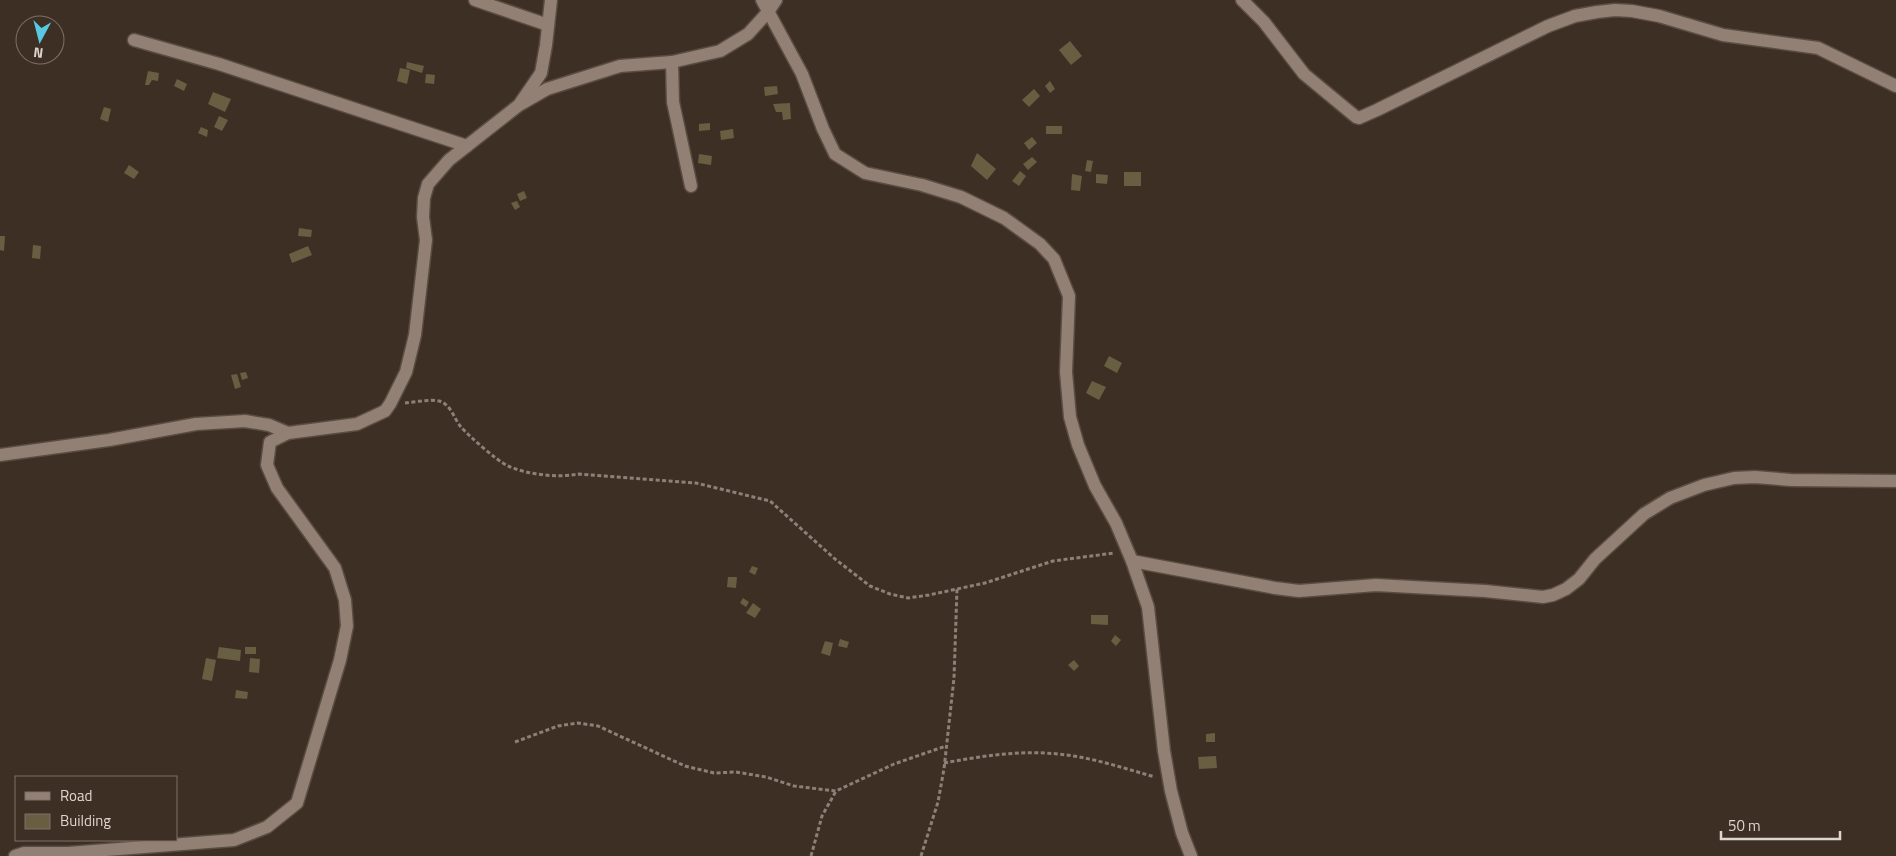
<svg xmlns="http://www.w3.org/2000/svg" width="1896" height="856" font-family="'Titillium Web',sans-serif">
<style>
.building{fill:#685e42}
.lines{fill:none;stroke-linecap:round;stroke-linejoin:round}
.street-casing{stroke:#594c42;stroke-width:15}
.path{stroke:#8c8077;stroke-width:3;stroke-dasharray:4 2.5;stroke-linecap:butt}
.street{stroke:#918073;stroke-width:12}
</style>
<rect width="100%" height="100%" fill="#3e2f24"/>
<g class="building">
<path d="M1070 41 1082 56 1071 65 1059 50Z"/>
<path d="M407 62 424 66 422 73 406 68Z"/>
<path d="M400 68 410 70 407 84 397 81Z"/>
<path d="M148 71 159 73 158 81 152 80 149 85H145Z"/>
<path d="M426 74 435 75 434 84 425 83Z"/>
<path d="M177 79 187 84 184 91 174 86Z"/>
<path d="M1050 81 1055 89 1050 93 1045 86Z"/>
<path d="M777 86 778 94 765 96 764 87Z"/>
<path d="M1034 89 1040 96 1029 107 1022 100Z"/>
<path d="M213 92 231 99 225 112 208 104Z"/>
<path d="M790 103 791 119 783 120 782 112H776L773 104Z"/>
<path d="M104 107 111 109 108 122 100 119Z"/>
<path d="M219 116 228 120 222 131 214 127Z"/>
<path d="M710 123V130L699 131V124Z"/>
<rect x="1046" y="126" width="16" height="8"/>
<path d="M201 127 208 130 207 137 198 133Z"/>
<path d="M733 129 734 138 721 140 720 131Z"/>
<path d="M1032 137 1037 143 1029 150 1024 143Z"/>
<path d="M977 153 996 169 987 180 971 166Z"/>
<path d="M699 154 712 156 711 165 698 163Z"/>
<path d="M1032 157 1037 162 1028 170 1023 164Z"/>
<path d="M1087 160 1093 161 1091 172 1085 171Z"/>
<path d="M129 165 139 172 134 179 124 173Z"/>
<path d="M1020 171 1026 176 1019 186 1012 181Z"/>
<rect x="1124" y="172" width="17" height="14"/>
<path d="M1072 174 1082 176 1080 191 1071 190Z"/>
<path d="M1096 174 1108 175 1107 184 1096 183Z"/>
<path d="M524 191 527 198 520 201 517 194Z"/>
<path d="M517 201 520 207 515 210 511 203Z"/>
<path d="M299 228 312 230 311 237 298 236Z"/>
<path d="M0 236H5L4 251 0 250Z"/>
<path d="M33 245 41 246 40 259 32 258Z"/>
<path d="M308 246 312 255 292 263 289 254Z"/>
<path d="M1109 356 1122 363 1117 373 1104 366Z"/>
<path d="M246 372 248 378 242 380 240 373Z"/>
<path d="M237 374 241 387 235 389 231 375Z"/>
<path d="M1092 381 1106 387 1099 400 1086 393Z"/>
<path d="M752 566 758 568 755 575 749 572Z"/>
<path d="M728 577H737L736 588 727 587Z"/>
<path d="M743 598 749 602 746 607 740 603Z"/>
<path d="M753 603 761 609 755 618 746 613Z"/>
<path d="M1091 615H1108V625L1091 624Z"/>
<path d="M1115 635 1121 640 1116 646 1111 641Z"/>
<path d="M840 639 849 642 847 648 838 646Z"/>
<path d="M825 641 833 643 830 656 821 653Z"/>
<path d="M219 647 241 650 240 661 217 658Z"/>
<rect x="245" y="647" width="11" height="7"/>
<path d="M206 658 216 660 212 681 202 679Z"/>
<path d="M250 658 260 659 259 673 249 672Z"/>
<path d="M1074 660 1079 666 1074 671 1068 665Z"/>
<path d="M236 690 248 692 247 699 235 698Z"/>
<path d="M1215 733V742H1206V734Z"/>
<path d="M1216 756 1217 768 1199 769 1198 757Z"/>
</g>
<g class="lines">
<g class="street-casing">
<g id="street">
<path d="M475 0 548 25"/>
<path d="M762 0 802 74 823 129 835 154 865 173 922 185 961 197 1004 218 1040 244 1054 259 1069 296 1066 372 1070 417 1078 445 1095 486 1116 523 1132 561 1148 607 1164 751 1171 791 1182 833 1191 856"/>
<path d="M1242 0 1264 22 1304 74 1356 117 1359 118 1377 110 1548 26 1575 16 1597 12 1615 10 1632 11 1659 16 1723 35 1818 48 1896 86"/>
<path d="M134 40 219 64 467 146"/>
<path d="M672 62 673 102 691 186"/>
<path d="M521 104 547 89 620 66 672 62 720 51 748 34 768 12 776 0"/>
<path d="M0 455 109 440 196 424 245 421 269 425 288 433"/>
<path d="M1132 561 1275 588 1299 591 1376 585 1485 591 1543 597 1553 595 1566 589 1579 579 1595 559 1644 514 1670 498 1704 485 1734 478 1755 477 1791 480 1896 481"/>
<path d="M15 856 24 853H68L234 840 267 827 297 803 340 660 347 626 345 600 335 568 277 488 267 465 270 442 288 433 357 424 385 411 390 404 406 372 415 335 426 240 423 217 424 198 428 184 449 160 519 105 541 73 546 45 551 0"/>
</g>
</g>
<g class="path">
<path d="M405 403C415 402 429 399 439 401 451 404 454 419 461 427 469 436 497 461 508 466 529 475 557 478 579 474L696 483 770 501 835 559 870 586 890 594 908 598 929 595 985 583 1053 561 1114 553"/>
<path d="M515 742 558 726 578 723 598 726 685 766 714 773 736 772 766 777 794 786 836 791 894 764 946 746"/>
<path d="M944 763C982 756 1020 750 1058 754 1091 757 1123 768 1155 777"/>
<path d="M811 856 822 816 836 791"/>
<path d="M921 856 938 802 944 769 954 678 957 589"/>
</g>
<use href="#street" class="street"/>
</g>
<rect x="15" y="776" width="162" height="65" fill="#3e2f24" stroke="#7e7168"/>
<rect x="25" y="792" width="25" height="8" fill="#918073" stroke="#7e7168"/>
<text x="60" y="801" font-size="15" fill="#ded5cd">Road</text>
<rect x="25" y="814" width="25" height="15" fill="#685e42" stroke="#7e7168"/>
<text x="60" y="826" font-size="15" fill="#ded5cd">Building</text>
<g transform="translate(40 40) rotate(187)"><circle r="24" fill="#3e2f24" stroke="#7e7168"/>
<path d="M0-4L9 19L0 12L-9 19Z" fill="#58c9e3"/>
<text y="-8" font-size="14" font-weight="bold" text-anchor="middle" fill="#ded5cd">N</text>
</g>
<path d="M1721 831v8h119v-8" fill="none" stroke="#ded5cd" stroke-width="2.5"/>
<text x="1728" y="831" font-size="15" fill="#ded5cd" stroke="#3e2f24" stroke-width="4" paint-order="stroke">50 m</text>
</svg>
